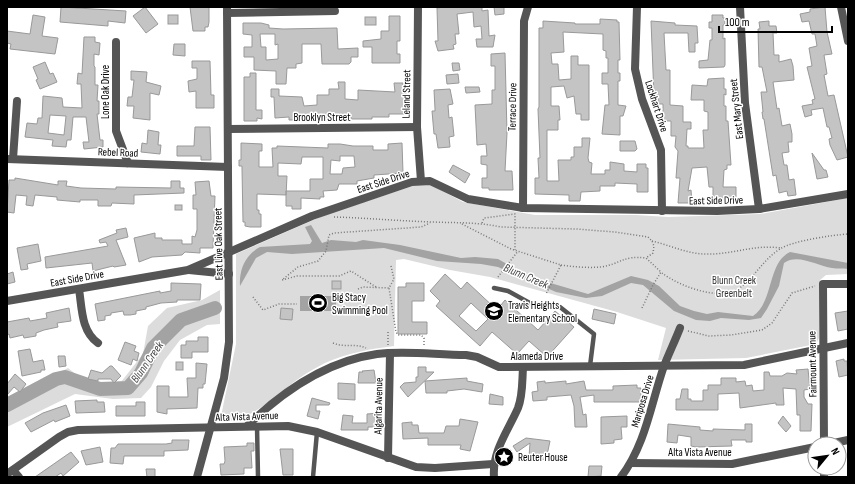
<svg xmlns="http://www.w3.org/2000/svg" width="855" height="484" font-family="'Sofia Sans Condensed',sans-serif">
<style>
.green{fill:#dcdcdc}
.water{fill:#a3a3a3}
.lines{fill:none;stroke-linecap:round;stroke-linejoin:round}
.river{stroke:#a3a3a3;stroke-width:14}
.building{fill:#c4c4c4;stroke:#999;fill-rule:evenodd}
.path{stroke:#777;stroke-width:1.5;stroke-dasharray:1 2;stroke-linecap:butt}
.service{stroke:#555;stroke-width:4.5}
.minor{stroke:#555;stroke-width:8}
.tertiary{stroke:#555;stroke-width:8}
.labels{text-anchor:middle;stroke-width:3;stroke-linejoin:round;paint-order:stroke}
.street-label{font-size:11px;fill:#000;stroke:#fff}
.park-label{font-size:11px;fill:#333;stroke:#fff}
.poi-label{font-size:11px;fill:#000;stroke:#fff;text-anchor:start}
.water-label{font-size:12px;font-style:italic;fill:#444;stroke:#fff}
</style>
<rect width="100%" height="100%" fill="#fff"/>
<g class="green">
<path d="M419 184H429L463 202 535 215H636L668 217 760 214 848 198V274L826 275 820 280 819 338 816 344 746 358 658 360 666 328 617 312 490 277 450 270 404 259 396 260 394 346C369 349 348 353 325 363 317 367 308 372 301 377 282 390 247 426 222 420L221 416 236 344V254L325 215Z"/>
<path d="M220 290V324L207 325 180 340 164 361 151 387 141 398 113 399 75 394 7 427V401L68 368 87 383 115 386 121 382 143 354 148 326 167 308 202 300Z"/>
</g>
<g class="water">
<path d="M311 225 322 243 331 240 356 242 363 240 400 245 461 258 475 257 498 259 530 277 588 294 631 276 648 280 659 286 680 306 694 311 707 314 718 312 753 316C774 302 767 263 790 252L848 263V269C843 268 837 269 832 268 817 266 798 253 784 263L779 286 767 309 761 318 749 320 721 318 710 321 696 320 674 311 643 285 631 283 602 296 586 298 556 292 498 267 481 264 437 261 384 248 292 254 267 252 256 258 240 286C239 270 245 255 260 247L310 244 312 241 305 227Z"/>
<rect x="300" y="296" width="36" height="15"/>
</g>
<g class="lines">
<path class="river" d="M7 405 56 379 65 377 100 389 128 388 141 373 153 348 181 320 215 308"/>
</g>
<g class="building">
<path d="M61 7 126 11 125 23 108 21V26L60 22Z"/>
<path d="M145 7 158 24 146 33 133 16Z"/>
<path d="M190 7H209V22L208 27H205V31H193Z"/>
<path d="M444 7H482V11L488 10 489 36 495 35 493 47H477L476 39H482L481 26 474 27 473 12 457 14 459 34H455L456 44 453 45 454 49 438 51 435 41H438L437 8Z"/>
<path d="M494 7H504V14L495 15Z"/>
<path d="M825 7 827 32 832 54 824 55 827 74 824 75 828 96 834 95 848 157 837 160 830 145 829 139 832 138 829 127H827L823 108 811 110 812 115 805 117 802 106 813 104 812 100 815 99 807 67 812 66 809 48 817 46 815 34H812L809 21 802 22 800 14 810 12V9Z"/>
<path d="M33 15 45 17 42 36 58 38 55 54 10 49 11 44 7 43V31L30 34Z"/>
<rect x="168" y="15" width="10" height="9"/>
<path d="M712 15H723V18H725V25H723V39L725 38V65L724 67 699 68V61L708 60 710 40H712V28H709V22H712Z"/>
<path d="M389 16H400V41H397V54H400V63H372V47H363V41L381 39V31H389Z"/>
<rect x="365" y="17" width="11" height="8"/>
<path d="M600 19 617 20V22H619L620 60H618V73H620V81H618V105L626 106 623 116H620V135L602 134 605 105H609L608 84H602V73H608V58H606V51L603 50V34L563 32 564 52 551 53 552 64H558L559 80 571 79V56H578V65H589V120H581V114H576L574 96 567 98 564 86 551 87V106H559L560 120H558V130H547V181H559L558 160H571V157H574V147H582V138H590L588 158 589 162 592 163 591 174H605V170H610V162L624 164V171L637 172V164H646V168H648V192H637V184L615 183V186H600V191L581 192 580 201H569V195L535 194V178H539L538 158H540L538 109 539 107V28H543V21L575 23V24H600Z"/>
<path d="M651 21 675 23V25L697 26 698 43H695V52H689L688 33H664L666 70H670V105L683 106V122H691V129H687L686 146H688V148H704L703 130H708V112L704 111V100H691L692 85 707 86 708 79 724 78V89H726V95L724 94V106H726V121H728L731 165H727V169L724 170 723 187H736V200L713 199V187H709L707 167 692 168 688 191 691 190 692 203H678L680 178H676L678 151 675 147 676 136H671V121H663V104H658V97H654Z"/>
<path d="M769 21V26H776L777 33H773L774 55H779V62L791 59 793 66 794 80 773 82 777 109 779 108 782 126 790 124 792 134V142H788L789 152 782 153 784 165H787L789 180 794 179 796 195 788 196 787 191 779 193 776 175 773 176 764 119H763L762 112H763L761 92H767L762 67H759L758 29H760L759 22Z"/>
<path d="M243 23H261L269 25V28L283 29 337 28 338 49 358 48V57H351V62L349 64H322L321 44H302V63L296 64V68H287L286 84H276V71L254 70V57H244V47H252V35L243 34ZM260 34H275V45L278 44V59L266 60V47H261Z"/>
<path d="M84 37H95V42L100 43 99 55 94 54V66L95 67V85H98L97 101H99V114H97L100 140H103V147L84 149 83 142H89L86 117H73L71 140H67L66 147 52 146 53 140 25 137 27 123 37 124 38 118H42L43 96 62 98 63 107 82 108 81 84H77L78 73 82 74ZM50 115 66 116 64 135 48 133Z"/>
<path d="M174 44H185V56L173 55Z"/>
<path d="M505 53 507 133 505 171H512L513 190H489V188H482V178H487V165L481 164V156H487L486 144 477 145 475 105 492 104V90H495V66H491V54Z"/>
<path d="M192 61H210L211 95H214V108H196V91L189 92 188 81 197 79V68H192Z"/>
<path d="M45 62 50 74 53 73 57 82 40 89 36 80 38 79 33 67Z"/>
<path d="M452 63H459L460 70 453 71Z"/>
<path d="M131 71 147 72 146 82 161 86 159 95 150 93V120L133 118 134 106H127L128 97H132L134 80H131Z"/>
<path d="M250 73H256V110H262V119L257 118V121H244V77H250Z"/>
<path d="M458 74 459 83 447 84 446 75Z"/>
<path d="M338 82H345V99L358 100V90L395 92 394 83H403V91H406L405 114H389V117H372V119H351V117L302 118V120H289V117L275 118 274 97H271V89H279V96L302 97 304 106 317 105V95H329V89H339Z"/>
<path d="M465 87H479L480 92 466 93Z"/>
<path d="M450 89 453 104 448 105 449 118 452 117 454 136 449 137 450 147 438 148 436 134H434L432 111H435V109L434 90Z"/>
<path d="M195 127H210L211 160H201V156H177V146H194Z"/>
<path d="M148 130 159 132 158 145H161L160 154 141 152 142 143 147 144Z"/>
<path d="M620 141H635L637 149 635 151H620Z"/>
<path d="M241 143 262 144V151H259V167H273L272 148H277V146L328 148V144H340L353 146H373V150H388V144L402 143 403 173 374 175V178L357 181V184H339L337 190 323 191 324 197H320V199L301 198V209H292V206H286V191H310V179H323V157H302L301 164 278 163V176H287L286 195 257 194V210H259V214H261V227H250L245 226V222H243L242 169V166H239V160H241ZM340 156H354L355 167 343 168 342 174H330L331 160 340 161Z"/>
<path d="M812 153 824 170H826L828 177 817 179Z"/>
<path d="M453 165 470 174 465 183 449 172Z"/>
<path d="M15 178 58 185V181H67L66 186 81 188 116 189V187L171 188V181H180V188H184V193L134 195V204L112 203 111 206H98V200H80V202L57 200V197L35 195 33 206 26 205 27 196 16 195 14 213 7 212 9 180H15Z"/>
<path d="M209 181 211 196H215L213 248H200V253L185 252 182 255 152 257 139 262 134 238 155 233V238H162V240H182V244H192V236L195 237 197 230V209H193V195H196L195 182Z"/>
<rect x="175" y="205" width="7" height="5"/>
<path d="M126 228 128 237 116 240 126 265 114 267 113 266 93 271 92 263 46 268 45 257 108 246 106 242 100 243 99 240 117 233 116 230Z"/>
<path d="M38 244 41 261 27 264 28 269 21 270 17 248Z"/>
<path d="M13 272 15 282 7 284V274Z"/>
<path d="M445 274 461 289 467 282 497 310 505 300 538 330 555 311 574 327 547 357 529 341 517 354 492 332 480 346 436 306 440 301 430 291ZM471 303 488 319 476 331 459 316Z"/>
<rect x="332" y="281" width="9" height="8"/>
<path d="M171 283 201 284 200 300H177V302L161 303 146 307V309L136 311V314L130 315H124L123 311 111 313V315L105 316V320L98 321 95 304 160 291V293L171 291Z"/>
<path d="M406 283H424V301H412V322H427V334H398V287H406Z"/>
<path d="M69 308 71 321 57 323 58 327 44 330 36 333V336L24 338 23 335 10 338 9 334 7 335V322L29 318 30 321 47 318 46 313Z"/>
<path d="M281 308 293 309 292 320 280 319Z"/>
<path d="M594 309 616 314 614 324 592 319Z"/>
<path d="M848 311V329L838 331 835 313Z"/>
<path d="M198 337H208V352H192V358H181V345H186V341H198Z"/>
<path d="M125 342 136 346 134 351 139 353 137 361 133 359 131 365 118 360Z"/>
<path d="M30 349 33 362 43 360 45 370H41V372L22 376 18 351Z"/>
<path d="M58 356H65L66 366 59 367Z"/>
<path d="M844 359V361H847L848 375 839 377 836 361Z"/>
<rect x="176" y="362" width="7" height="8"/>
<path d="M196 363 207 364 205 384H203V388H198L197 408 167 409V414L157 412V386H169V397H188L187 378H196Z"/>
<path d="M110 366H112L121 376 114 383 111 379H98V381L88 379 91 370 102 373Z"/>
<path d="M418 367H426V372H434L408 397 400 387 404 383 416 382V377H418Z"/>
<path d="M808 369 810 389 804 390V397L808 404H812L811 431H800V415H797L796 389 783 388 784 405H776V403L740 408 739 393 718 394V410H676V399H680L682 389H688V399H691V401H703V390H708V385H721V378H736V382L745 381 746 386 752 385 753 391 764 390V372H769L770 376H782L787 373 797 374 796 370Z"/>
<path d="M374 370 376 383H358L359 372H363L362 371Z"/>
<path d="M15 374 26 384 20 392 14 387 7 395V384Z"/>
<path d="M467 378V381L483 384 482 392 464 389 447 391V393H426L425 381Z"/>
<path d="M545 381V383L566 381V384L584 381 586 390H613V386L637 385V388H641V402H594V395L580 397 583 415 586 414 587 427H575L574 406 571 395 547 397V400L533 401 532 392 538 391 537 382Z"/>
<path d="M338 383 355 384V400L338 399Z"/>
<path d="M490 394 503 397V405L489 404Z"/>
<path d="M312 398 330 403 329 405H316V411H320L318 419 307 416Z"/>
<path d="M97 400V402H104L105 412 76 413 75 401Z"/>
<path d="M136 402H145V416H116V406H136Z"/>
<path d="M66 405 70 416 55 422 54 420 31 432 25 423 43 413Z"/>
<path d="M379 413V427H368V430H341L343 415 353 416 352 423H367V414Z"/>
<path d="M627 416V427H621L622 439 614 440V443L601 444V417Z"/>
<path d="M783 416 791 426 786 432 778 423Z"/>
<path d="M460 419 478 422 470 451 460 449 461 445H428V438L403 439 402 423 412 422V425H418L419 433H444L446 426H459Z"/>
<path d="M668 424 700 427V430L713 431V429L745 430V424H752V442H746V440H731L732 446 696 447 691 446V437L678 435 677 443 667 442Z"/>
<path d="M526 438 550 441 546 460 529 457 530 443 517 452 513 446Z"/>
<path d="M172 440H189L188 450 164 451V456H124L123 464 110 463 111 448H115L118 444H166L172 443Z"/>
<path d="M247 443H254V451H251L252 468H244V474L221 475 220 464H224L225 461 224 447 247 446Z"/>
<path d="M100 447 103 462 86 465 81 451Z"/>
<path d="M280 449H293V475H283Z"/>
<path d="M71 452 79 462 63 476 61 473 55 477H35Z"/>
<path d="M589 466H602L601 476 588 477Z"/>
<path d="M146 469H155V477H147Z"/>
</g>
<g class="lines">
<g class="path">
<path d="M334 217C367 218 400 221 433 222 456 223 478 222 501 227L576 229 615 232 648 237 652 241 654 246 653 253 646 258 661 272 653 285 642 308"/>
<path d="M482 223 484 218 515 214V250"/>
<path d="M462 224 511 249 561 265 546 294"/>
<path d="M652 241C669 245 688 254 705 254 732 255 754 244 781 248"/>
<path d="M561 265C574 267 588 268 601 267 621 264 623 255 646 258"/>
<path d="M391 266 394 279 389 288 396 332 398 335H421L424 338V345"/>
<path d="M662 273C679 286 722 303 741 287 755 276 764 259 780 249 792 241 832 235 848 234"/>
<path d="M498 277 518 251"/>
<path d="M376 287 351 271 339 276H297L282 280 298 267 318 261 326 251 329 235 334 233 421 227 430 223"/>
<path d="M358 289 363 287 389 288"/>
<path d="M253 297 263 310 279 304H297"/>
<path d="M688 331 709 336 731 335 762 330 772 323 792 293 815 286"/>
<path d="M388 332V346"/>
<path d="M333 343C345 348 355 343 366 348"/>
</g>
<g class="service">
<path d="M494 288 508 291 537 307H560L594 334 590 366"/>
<path d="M257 426 258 477"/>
<path d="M313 477 317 432"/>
</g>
<g class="minor">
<path d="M418 7 417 127 421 181"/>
<path d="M637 7 635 69 642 99 661 150 662 211"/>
<path d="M740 7 745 103 759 209"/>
<path d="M227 13 335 11"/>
<path d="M116 42V131L128 163"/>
<path d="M228 129 417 127"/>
<path d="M7 159 228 167"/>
<path d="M13 159 17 101"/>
<path d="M523 208 524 21 528 7"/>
<path d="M79 289C82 308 81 331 98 343"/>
<path d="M247 426C282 392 327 361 377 354 405 350 437 355 466 355L477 357 499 367 744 365 848 343"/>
<path d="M824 444 823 284H848"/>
<path d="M829 444 848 440"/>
<path d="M388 458 390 353"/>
<path d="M631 463 732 464 815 447"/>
<path d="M824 468V477"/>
<path d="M13 470 19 477"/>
<path d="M7 474 59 437 68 432 78 430 288 426 317 432 416 467 435 468 493 464"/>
<path d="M494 477C492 451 508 431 518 408 523 395 522 381 523 368"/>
<path d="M621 477C646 444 651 403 664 366 669 353 675 341 680 328"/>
</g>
<g class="tertiary">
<path d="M841 7 848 41"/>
<path d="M189 270 229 274"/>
<path d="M7 301 188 270 312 216 412 182 430 181 468 199 523 208 717 211 759 209 848 194"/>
<path d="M197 477 224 378 229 342 227 7"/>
</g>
</g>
<defs>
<g id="stadium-disc" transform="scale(1)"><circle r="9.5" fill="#000" stroke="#fff"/><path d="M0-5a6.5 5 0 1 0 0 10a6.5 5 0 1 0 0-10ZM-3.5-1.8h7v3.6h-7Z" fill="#fff"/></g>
<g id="school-disc" transform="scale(1)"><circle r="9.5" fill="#000" stroke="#fff"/><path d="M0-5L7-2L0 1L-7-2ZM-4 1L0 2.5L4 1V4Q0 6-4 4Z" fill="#fff"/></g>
<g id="sight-disc" transform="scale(1)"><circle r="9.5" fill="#000" stroke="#fff"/><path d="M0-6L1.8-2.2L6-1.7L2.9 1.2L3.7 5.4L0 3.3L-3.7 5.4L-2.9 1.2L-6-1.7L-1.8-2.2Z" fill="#fff"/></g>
</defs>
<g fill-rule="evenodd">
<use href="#stadium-disc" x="318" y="303"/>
<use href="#school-disc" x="494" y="311"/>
<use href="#sight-disc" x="504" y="457"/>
</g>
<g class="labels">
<g class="street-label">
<text transform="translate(105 92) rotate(-90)" y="4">Lone Oak Drive</text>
<text transform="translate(406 94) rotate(-89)" y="4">Leland Street</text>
<text transform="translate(657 106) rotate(72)" y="4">Lockhart Drive</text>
<text transform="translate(512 107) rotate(-89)" y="4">Terrace Drive</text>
<text transform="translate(736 109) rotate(-96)" y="4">East Mary Street</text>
<text x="322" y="121">Brooklyn Street</text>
<text transform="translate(118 152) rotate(2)" y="4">Rebel Road</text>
<text transform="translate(383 181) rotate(-18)" y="4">East Side Drive</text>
<text transform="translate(716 200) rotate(-1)" y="4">East Side Drive</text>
<text transform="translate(218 244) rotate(-91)" y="4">East Live Oak Street</text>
<text transform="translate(77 278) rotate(-10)" y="4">East Side Drive</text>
<text x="537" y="360">Alameda Drive</text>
<text transform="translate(812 364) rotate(-91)" y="4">Fairmount Avenue</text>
<text transform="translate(642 401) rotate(-73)" y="4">Mariposa Drive</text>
<text transform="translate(378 406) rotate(-89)" y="4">Algarita Avenue</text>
<text transform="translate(247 416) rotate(-2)" y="4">Alta Vista Avenue</text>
<text x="700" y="456">Alta Vista Avenue</text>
</g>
<g class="park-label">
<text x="734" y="284">Blunn Creek<tspan x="734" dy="13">Greenbelt</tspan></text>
</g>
<g class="poi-label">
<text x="332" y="301">Big Stacy<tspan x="332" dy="13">Swimming Pool</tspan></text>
<text x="508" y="309">Travis Heights<tspan x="508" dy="13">Elementary School</tspan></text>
<text x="518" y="461">Reuter House</text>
</g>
<g class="water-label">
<text transform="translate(526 276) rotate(23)" y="4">Blunn Creek</text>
<text transform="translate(147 362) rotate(-55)" y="4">Blunn Creek</text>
</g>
</g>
<rect width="855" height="484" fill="none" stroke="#000000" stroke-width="16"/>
<g transform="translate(827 456) rotate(61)"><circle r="19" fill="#ffffff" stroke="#999999"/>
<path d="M0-3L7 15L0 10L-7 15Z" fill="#000000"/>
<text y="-6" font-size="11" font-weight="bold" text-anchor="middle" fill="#000000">N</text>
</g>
<path d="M719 26v6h113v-6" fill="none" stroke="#000000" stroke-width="2"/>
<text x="725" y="26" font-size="12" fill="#000000" stroke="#ffffff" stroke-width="3" paint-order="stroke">100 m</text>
</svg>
